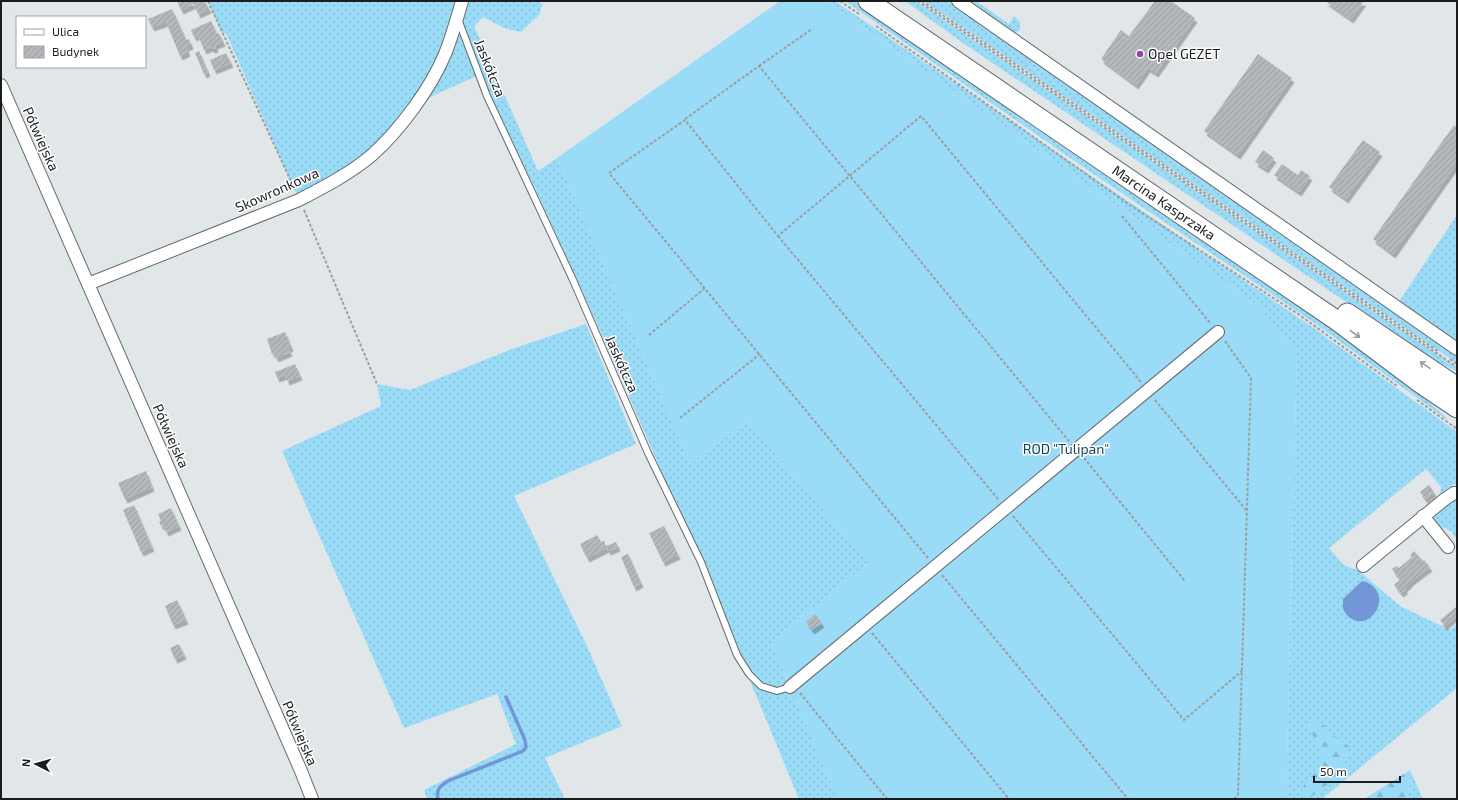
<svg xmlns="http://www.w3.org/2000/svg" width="1458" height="800" font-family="'Exo 2',sans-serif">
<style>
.grass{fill:url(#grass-dots)}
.forest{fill:url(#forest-firs)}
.garden{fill:#9adbf7}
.water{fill:#7396d7}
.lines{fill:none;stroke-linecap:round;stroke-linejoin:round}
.stream{stroke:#7396d7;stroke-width:3.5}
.building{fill:url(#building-hatch);filter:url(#shadow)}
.lane-casing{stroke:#666b6d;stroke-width:8}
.street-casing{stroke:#666b6d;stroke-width:14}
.primary-casing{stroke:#666b6d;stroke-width:21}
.path{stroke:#9a9fa0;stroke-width:2;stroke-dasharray:3 2;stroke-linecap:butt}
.lane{stroke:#fff;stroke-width:6}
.street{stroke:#fff;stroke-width:12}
.primary{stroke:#fff;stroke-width:19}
.oneway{stroke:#989999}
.poi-dot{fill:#9541af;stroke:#fff;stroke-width:1.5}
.labels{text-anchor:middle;stroke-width:3;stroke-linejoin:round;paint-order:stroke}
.poi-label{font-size:14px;fill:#1a1c1d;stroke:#fff;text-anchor:start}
.street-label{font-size:14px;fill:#1a1c1d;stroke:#fff}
.park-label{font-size:14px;fill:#143f4f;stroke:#fff}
</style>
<defs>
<pattern id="grass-dots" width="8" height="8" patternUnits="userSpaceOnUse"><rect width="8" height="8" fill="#9adbf7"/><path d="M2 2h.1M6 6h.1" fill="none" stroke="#84bbd3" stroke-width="1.8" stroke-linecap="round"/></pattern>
<pattern id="forest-firs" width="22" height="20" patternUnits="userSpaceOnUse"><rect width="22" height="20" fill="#9adbf7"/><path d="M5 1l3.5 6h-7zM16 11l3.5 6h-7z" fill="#84bbd3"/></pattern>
<pattern id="building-hatch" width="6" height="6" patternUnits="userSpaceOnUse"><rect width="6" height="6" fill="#b4b8bc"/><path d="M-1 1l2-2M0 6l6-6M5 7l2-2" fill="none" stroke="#9a9ea1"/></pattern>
<filter id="shadow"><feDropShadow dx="2.5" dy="4.5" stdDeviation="0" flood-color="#0004"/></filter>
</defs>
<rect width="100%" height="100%" fill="#e1e7e9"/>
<g class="grass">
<path d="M208 1H537L542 4 540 14 521 32 504 28 483 17 474 26 538 171 557 158 690 464 747 421 868 563 771 642 837 799H799C713 591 626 382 530 178L527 180 479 75 417 103 372 155 299 200 226 33H222Z"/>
<path d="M826 1H835L1312 327 1457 432V486L1454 484 1440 495 1441 487 1426 469 1329 548 1344 565 1359 571 1400 606 1450 630 1457 624V688L1322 799H1286L1297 354 1258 305Z"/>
<path d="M845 1H854L1318 317 1409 385 1447 418 1446 419 1316 324 1083 167Z"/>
<path d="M905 1H916L1457 368V371L1429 358 963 43Z"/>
<path d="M924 1H948L1457 354V363Z"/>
<path d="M965 1H976L1009 24 1014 16 1020 22V30L1015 33 1009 31Z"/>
<path d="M1457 215V343L1398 303Z"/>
<path d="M586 324 636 444 514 496 587 646 622 726 545 758 565 799H427L424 790 516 744 497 694 404 728 282 451 381 406 377 384 410 390 512 349Z"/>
<path d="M1457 497V539L1451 531 1440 526 1434 520 1435 514Z"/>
<path d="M1410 770 1423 799H1409Z"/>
</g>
<g class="forest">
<path d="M1311 719 1323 724 1334 736 1349 746V754L1345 764 1332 782 1320 789 1309 799H1304C1296 781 1318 776 1321 764 1324 749 1315 737 1306 727Z"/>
<path d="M1410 770 1409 799H1364Z"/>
</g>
<path class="garden" d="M780 1H826L1258 305 1297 354 1286 799H837L771 642 868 563 747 421 690 464 557 158Z"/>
<path class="water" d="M1362 581C1380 585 1385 603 1372 616 1363 626 1347 621 1343 608 1343 605 1343 601 1343 599Z"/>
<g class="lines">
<path class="stream" d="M438 799C436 789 440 786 448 781L523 751 526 747 525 740 506 697"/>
</g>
<g class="building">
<path d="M177 1H205L209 9 198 14 194 4 181 10Z"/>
<path d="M1155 1H1171L1195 18 1156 73 1148 68 1136 85 1101 59 1121 30 1129 36Z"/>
<path d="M1325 1H1364L1351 19Z"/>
<path d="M172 9 186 40 189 39 191 45 186 47 188 52 180 56 166 22 152 27 148 19Z"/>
<path d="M211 21 217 34 219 33 223 42 215 45 216 48 212 49 211 47 204 50 198 35 194 37 191 30Z"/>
<path d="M199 51 208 72 204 74 195 53Z"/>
<path d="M226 53 231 63 214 70 210 60Z"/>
<path d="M1258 54 1292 78 1238 155 1204 131Z"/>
<path d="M1454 125 1457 127V163L1393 254 1373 239Z"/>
<path d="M1363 140 1380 152 1346 199 1329 187Z"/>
<path d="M1263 150 1274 158 1266 169 1255 162Z"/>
<path d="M1282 164 1298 175 1301 170 1310 176 1299 192 1274 175Z"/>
<path d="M285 332 291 347 288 348 290 352 276 358 274 353 272 354 267 339Z"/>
<path d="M295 364 300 376 287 381 285 375 277 378 275 372Z"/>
<path d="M146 471 152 487 125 499 118 483Z"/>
<path d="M1429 485 1434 492 1425 499 1420 492Z"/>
<path d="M134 505 152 547 141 552 123 510Z"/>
<path d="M171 508 179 526 166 532 163 525 161 526 159 522 161 521 158 514Z"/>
<path d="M664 526 678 555 663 562 649 533Z"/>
<path d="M597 535 601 542 604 541 606 546 616 542 618 547 608 551 607 548 587 558 580 544Z"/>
<path d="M1414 551 1423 561 1424 560 1430 567 1410 582V583L1404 588 1406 589 1401 593 1394 585 1400 580 1392 569 1397 566 1399 568 1412 557 1410 555Z"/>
<path d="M628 554 641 583 634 587 621 557Z"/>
<path d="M177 600 186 620 173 625 165 606Z"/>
<path d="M1456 607 1457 609V619L1455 617 1445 626 1440 620Z"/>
<path d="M815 614 822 623 812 630 806 622Z"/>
<path d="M179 644 184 655 175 659 170 648Z"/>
</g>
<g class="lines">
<g class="lane-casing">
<path id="lane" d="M458 19 487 96 573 280 648 453 701 562 737 655 749 674 761 686 777 691 790 687"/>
</g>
<g class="street-casing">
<g id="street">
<path d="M958 1 1457 349"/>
<path d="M1 85 301 771 312 799"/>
<path d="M88 284 299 200C324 187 351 173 372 155 400 130 431 88 445 54 452 37 457 18 462 1"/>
<path d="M1423 516 1448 547"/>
<path d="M1363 566 1445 499 1454 493H1457"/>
<path d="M790 687 1218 332"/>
</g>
</g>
<g class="primary-casing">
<g id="primary">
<path id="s1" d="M868 1 1336 320 1420 383 1457 408"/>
<path d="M1347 313 1457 387"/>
</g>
</g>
<g class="path">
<path d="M208 1 295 190"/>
<path d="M840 1 859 14"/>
<path d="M918 1 1457 367"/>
<path d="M922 1 1439 352"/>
<path d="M876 26 1130 205 1298 314 1397 386"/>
<path d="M759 66 812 29"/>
<path d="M685 119 759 66 1069 441"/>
<path d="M304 210 377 384"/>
<path d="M1122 216 1211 324"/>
<path d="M778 236 998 499"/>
<path d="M649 335 705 288"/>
<path d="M1225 341 1251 378 1238 795 1234 799"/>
<path d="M1450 359 1457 364"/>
<path d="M1155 400 1247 511"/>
<path d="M1417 400 1457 429"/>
<path d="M680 418 760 354"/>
<path d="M1084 458 1185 581"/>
<path d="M1013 516 1184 720 1242 671"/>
<path d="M928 558 609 173 685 120 778 236 921 116 1141 382"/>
<path d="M942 575 1128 799"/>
<path d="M872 633 1009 799"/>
<path d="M800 693 887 799"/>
</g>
<use href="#lane" class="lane"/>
<use href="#street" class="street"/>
<use href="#primary" class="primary"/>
</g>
<defs><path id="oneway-shaft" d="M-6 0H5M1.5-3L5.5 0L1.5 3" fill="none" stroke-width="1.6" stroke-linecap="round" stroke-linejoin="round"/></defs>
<g class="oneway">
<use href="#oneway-shaft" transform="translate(1355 334) rotate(37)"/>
<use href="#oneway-shaft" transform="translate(1425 365) rotate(-146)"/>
</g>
<circle class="poi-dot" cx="1140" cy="54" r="4"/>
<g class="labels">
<g class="poi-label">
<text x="1148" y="59">Opel GEZET</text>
</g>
<g class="street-label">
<text transform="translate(490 68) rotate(68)" y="5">Jaskółcza</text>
<text transform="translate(41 139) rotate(66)" y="5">Półwiejska</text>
<text transform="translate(277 190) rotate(-24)" y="5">Skowronkowa</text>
<text dy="5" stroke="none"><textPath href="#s1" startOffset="358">Marcina Kasprzaka</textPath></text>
<text transform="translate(622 364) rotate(66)" y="5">Jaskółcza</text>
<text transform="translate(171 436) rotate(66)" y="5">Półwiejska</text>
<text transform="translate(300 733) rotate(67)" y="5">Półwiejska</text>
</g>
<g class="park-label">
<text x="1066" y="454">ROD "Tulipan"</text>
</g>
</g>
<rect width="1458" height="800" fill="none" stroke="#1a1c1d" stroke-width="4"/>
<rect x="16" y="16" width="130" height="52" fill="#ffffff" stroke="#a3a4a5"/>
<rect x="24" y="29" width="20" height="6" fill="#ffffff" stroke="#a3a4a5"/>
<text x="52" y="36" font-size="12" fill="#1a1c1d">Ulica</text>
<rect x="24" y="46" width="20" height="12" fill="url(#building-hatch)" stroke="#a3a4a5"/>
<text x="52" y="56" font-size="12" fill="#1a1c1d">Budynek</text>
<g transform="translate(36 764) rotate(276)" stroke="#ffffff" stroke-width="3" paint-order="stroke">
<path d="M0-3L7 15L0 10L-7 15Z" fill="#1a1c1d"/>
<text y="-6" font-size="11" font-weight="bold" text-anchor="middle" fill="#1a1c1d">N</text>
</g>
<path d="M1314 776v6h86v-6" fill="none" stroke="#1a1c1d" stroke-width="2"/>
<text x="1320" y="776" font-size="12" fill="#1a1c1d" stroke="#ffffff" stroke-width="3" paint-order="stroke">50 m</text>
</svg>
